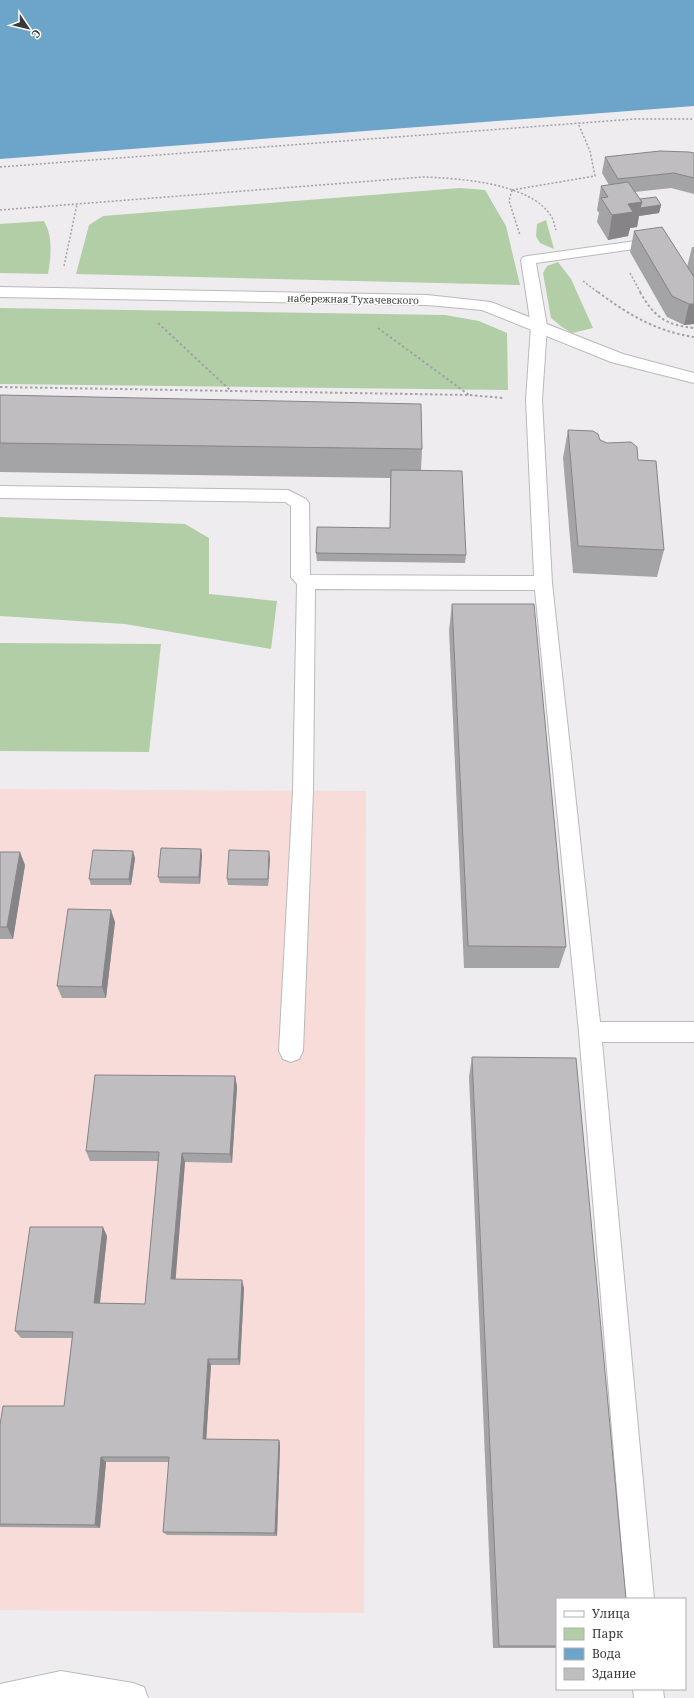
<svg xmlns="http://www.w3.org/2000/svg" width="694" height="1698" font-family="'Noto Serif',serif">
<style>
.education{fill:#f7dcd9}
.green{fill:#b2cea6}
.water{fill:#6da5ca}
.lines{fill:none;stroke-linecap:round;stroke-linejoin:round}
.service-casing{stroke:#bab9bb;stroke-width:2}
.minor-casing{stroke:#bab9bb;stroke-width:2}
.path-far1{stroke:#a3a1a3;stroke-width:1.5;stroke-dasharray:2 2;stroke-linecap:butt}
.path{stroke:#a3a1a3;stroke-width:2;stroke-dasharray:2.5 2.5;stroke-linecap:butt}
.service{fill:#fff;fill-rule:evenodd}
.minor{fill:#fff;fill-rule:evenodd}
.wall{fill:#a4a3a5}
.shaded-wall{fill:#868486}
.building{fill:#bfbdc0;stroke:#868486}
.labels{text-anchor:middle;stroke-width:3;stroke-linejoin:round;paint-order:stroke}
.far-street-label{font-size:10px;fill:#3a393a;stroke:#fff}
</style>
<rect width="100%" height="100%" fill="#eeecef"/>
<path class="education" d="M0 789 366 791 364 1613 0 1610Z"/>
<g class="green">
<path d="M460 188 485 190 506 226 520 285 76 274 89 225 103 216Z"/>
<path d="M546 220 554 249 540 243 536 236 537 224Z"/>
<path d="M44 221C53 236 51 257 48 274L0 273V224Z"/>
<path d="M558 262 571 279 593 328 572 333 562 327 551 318 543 273 547 266Z"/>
<path d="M0 308 445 315 479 321 507 333 508 390 0 384Z"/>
<path d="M0 517 185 524 209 538V594L277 601 271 649 125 624 0 616Z"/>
<path d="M0 643 161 644 149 752 0 751Z"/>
</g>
<path class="water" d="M0 0H694V106L0 159Z"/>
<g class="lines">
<g class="service-casing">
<g id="service">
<path d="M650 239 655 240 657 243 655 246 536 263 547 326 542 400 552 583 600 1022H694V1042H602L654 1599H626L579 1032 535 590 315 589 313 791 303 1051 299 1059 291 1062 283 1059 279 1051 293 791 297 584 291 577V506L285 502 0 498V486L288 490 306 499 309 503 310 575 534 576 526 400 531 326 521 260 523 257 528 256Z"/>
<path d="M61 1671 133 1683 144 1687 148 1698H0V1684Z"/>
<path d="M633 1689H663L664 1698H634Z"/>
</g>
</g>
<g class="minor-casing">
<path id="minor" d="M0 287 427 295 491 302 623 354 694 373V383L611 362 482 310 427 305 0 297Z"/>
</g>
<g class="path-far1">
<path d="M0 167 634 119H694"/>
<path d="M512 190 595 176 590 151 578 123"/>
<path d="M512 190 509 201 520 235"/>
<path d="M0 210 423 177C458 178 531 183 551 216 554 220 554 225 556 230"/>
<path d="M64 266 77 204"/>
<path d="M630 273 641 293"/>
<path d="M583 281 599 293"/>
</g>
<g class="path">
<path d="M598 292C627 314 658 332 694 337"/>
<path d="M640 292C654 317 666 325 694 328"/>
<path d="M158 323 231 391"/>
<path d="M378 328 469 395"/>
<path d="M0 387 469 395 503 398"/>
</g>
<use href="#service" class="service"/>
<use href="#minor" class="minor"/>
</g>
<g class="wall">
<path d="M694 153V194L671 188 635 192 640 199 661 205 659 213 639 216 637 227 630 228 628 236 608 240 597 222 599 213 597 210 601 186 609 185 602 173 605 157Z"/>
<path d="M634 231 687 267 692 247H694V324L684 325 667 317 630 252Z"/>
<path d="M0 395 422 449 421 470 466 555 465 563 317 561 316 553 390 528V478L0 472Z"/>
<path d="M568 430 638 460 664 550 657 577 573 573 563 458Z"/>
<path d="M452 604 566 947 559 968H464L449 630Z"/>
<path d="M201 849 202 856 200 884 160 883 158 877Z"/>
<path d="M0 852 25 865 13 939H0Z"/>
<path d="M135 858 131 885H91L89 879Z"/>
<path d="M270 858 268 886 228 885 227 879Z"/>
<path d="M115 922 106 998H62L57 986Z"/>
<path d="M472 1057 557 1599V1648H493L469 1077Z"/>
<path d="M235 1076 237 1087 232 1163 185 1162 175 1279 244 1288 240 1365H211L206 1439 279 1440 280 1445 277 1536 167 1535 163 1532 169 1462H106L100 1528 0 1527V1425L64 1406 72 1338H21L15 1331 107 1236 100 1303 145 1304 158 1161H90L86 1151Z"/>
</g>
<g class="shaded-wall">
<path d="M642 202 661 205 659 213 639 216 637 227 630 228 628 236 608 240 612 215 628 204Z"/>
<path d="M689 304H694V324L684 325Z"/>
<path d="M201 849 202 856 200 884 199 877Z"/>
<path d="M133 851 135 858 131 885 129 879Z"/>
<path d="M269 851 270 858 268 886V879Z"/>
<path d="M20 852 25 865 13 939 7 927Z"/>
<path d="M111 910 115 922 106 998 102 987Z"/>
<path d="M235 1076 237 1087 232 1163 230 1154Z"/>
<path d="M182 1153 185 1162 175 1287 171 1279Z"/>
<path d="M103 1227 107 1236 99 1311 94 1303Z"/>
<path d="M242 1280 244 1288 240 1365 238 1359Z"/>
<path d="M208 1359 211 1365 206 1444 203 1439Z"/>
<path d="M279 1440 280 1445 277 1536 275 1533Z"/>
<path d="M101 1457 106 1462 100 1528 95 1525Z"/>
</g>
<g class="building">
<path d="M660 151 689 152 694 153V178L674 173 618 179 605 157Z"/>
<path d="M628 182 642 202 628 204 633 212 612 215 601 198 608 197 601 186Z"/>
<path d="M656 197 661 205 640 208 642 202 640 199Z"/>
<path d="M662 227 694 277V304H689L672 296 634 231Z"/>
<path d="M0 395 421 404 422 449 0 443Z"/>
<path d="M568 430 593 431 598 434 600 440 607 443 631 442 637 447 638 460 656 461 664 550 578 546Z"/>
<path d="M391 470 462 471 466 555 316 553 317 527 390 528Z"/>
<path d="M452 604H534L566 947 468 946Z"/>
<path d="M161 848 201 849 199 877H158Z"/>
<path d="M93 850 133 851 129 879H89Z"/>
<path d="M229 850 269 851 268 879H227Z"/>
<path d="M0 852H20L7 927H0Z"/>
<path d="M68 909 111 910 102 987 57 986Z"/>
<path d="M472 1057 576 1058 626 1599H557V1646H499Z"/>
<path d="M95 1075 235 1076 230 1154 182 1153 171 1279 242 1280 238 1359H208L203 1439 279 1440 275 1533 163 1532 169 1457H101L95 1525 0 1524V1425L3 1406H64L73 1332 15 1331 30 1227H103L94 1303 145 1304 159 1152 86 1151Z"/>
</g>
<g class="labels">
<g class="far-street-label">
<text transform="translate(353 299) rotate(1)" y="4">набережная Тухачевского</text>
</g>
</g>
<rect x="556" y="1598" width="130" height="92" fill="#ffffff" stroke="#b0b0b0"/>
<rect x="564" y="1611" width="20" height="6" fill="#ffffff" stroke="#b0b0b0"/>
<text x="592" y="1618" font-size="12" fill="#3a393a">Улица</text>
<rect x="564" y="1628" width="20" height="12" fill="#b2cea6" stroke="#b0b0b0"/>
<text x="592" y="1638" font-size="12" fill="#3a393a">Парк</text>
<rect x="564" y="1648" width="20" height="12" fill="#6da5ca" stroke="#b0b0b0"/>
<text x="592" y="1658" font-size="12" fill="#3a393a">Вода</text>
<rect x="564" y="1668" width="20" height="12" fill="#bfbdc0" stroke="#b0b0b0"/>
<text x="592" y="1678" font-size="12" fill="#3a393a">Здание</text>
<g transform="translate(28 28) rotate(125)" stroke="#ffffff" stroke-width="3" paint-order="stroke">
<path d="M0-3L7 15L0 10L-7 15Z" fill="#3a393a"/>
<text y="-6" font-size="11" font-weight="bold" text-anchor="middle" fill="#3a393a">С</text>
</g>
</svg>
